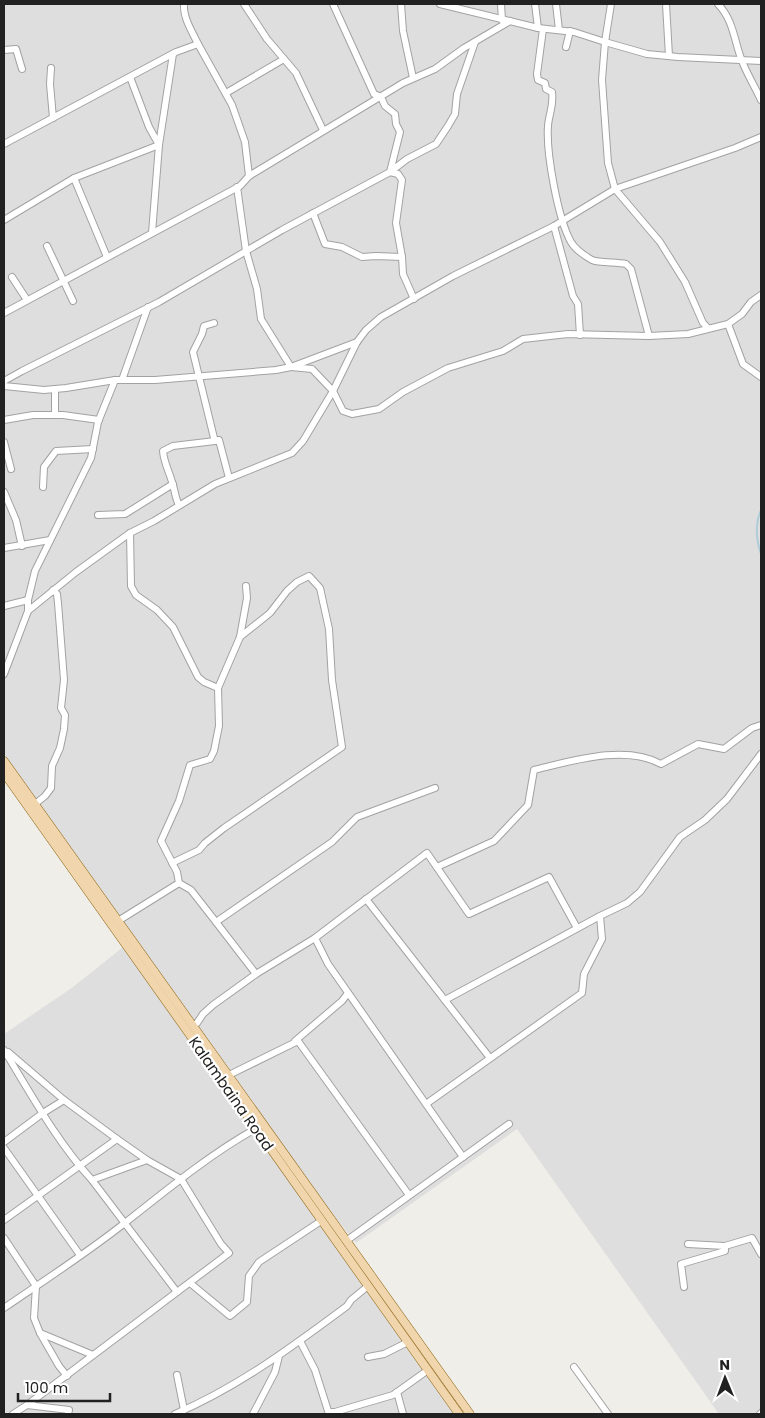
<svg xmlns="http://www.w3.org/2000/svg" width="765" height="1418" font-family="Poppins,sans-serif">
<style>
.residential{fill:#dfdede}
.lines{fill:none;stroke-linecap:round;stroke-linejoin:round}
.stream{stroke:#afcdd8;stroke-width:2}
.minor-casing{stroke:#a2a2a2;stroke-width:8}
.major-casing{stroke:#8b6613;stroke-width:9}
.minor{stroke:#fff;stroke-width:6}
.major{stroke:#f1d5ad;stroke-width:8}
.labels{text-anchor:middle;stroke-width:4.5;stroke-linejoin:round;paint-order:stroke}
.street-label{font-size:15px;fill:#212121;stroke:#fff}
</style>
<rect width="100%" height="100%" fill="#f0eee9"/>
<g class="residential">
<path d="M4 4H761V1414H719L517 1129 356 1243 292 1164 98 885 4 755Z"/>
<path d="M127 944 459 1414H4V1034L73 987Z"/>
</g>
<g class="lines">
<path class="stream" d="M761 510C755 523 756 540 761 554"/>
<g class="minor-casing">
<g id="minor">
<path d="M184 4C183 18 192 31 198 44"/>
<path d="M244 4 267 39 296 73 323 130"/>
<path d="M333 4 374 94 381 97 385 106 395 114 396 124 400 132 390 172 407 159 436 144 448 126 455 114 457 94 475 42"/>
<path d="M401 4 403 31 413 78"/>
<path d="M440 4 538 28 574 32 605 42 647 54 678 57 761 61"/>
<path d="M501 4 502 20"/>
<path d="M535 4 538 28"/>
<path d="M556 4 559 30"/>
<path d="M611 4 605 42 602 80 608 163 615 189 660 242 685 282 703 323 708 328"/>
<path d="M666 4 669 56"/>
<path d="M718 4C734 21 734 41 742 61 747 74 755 87 761 100"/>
<path d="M543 29 537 74 538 80 545 83 546 89 552 92C554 106 549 113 548 126 546 153 558 219 571 242 575 249 585 256 592 260 599 263 617 262 626 264L631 269 649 336"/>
<path d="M566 47 570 31"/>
<path d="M4 50 16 49 22 69"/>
<path d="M51 68 50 84 53 118"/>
<path d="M226 93 284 59"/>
<path d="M4 144 176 52 198 44 232 105 245 142 249 176"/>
<path d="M74 178 159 145 149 127 130 77"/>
<path d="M237 187 246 251 257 289 261 319 291 367 312 369 333 391 343 411 352 414 379 409 403 392 448 368 503 351 523 339 568 334 649 336 688 334 728 324 742 314 751 302 761 295"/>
<path d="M313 213 325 244 342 247 362 257 376 256 402 257"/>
<path d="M4 220 74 178 107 257"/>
<path d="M554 226 573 296 578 304 580 335"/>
<path d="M152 233 159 145 173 54"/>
<path d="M47 246 73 301"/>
<path d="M12 277 27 300"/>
<path d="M4 313 240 186 249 176 403 83 435 69 464 48 510 21"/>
<path d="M214 323 204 326 202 334 193 352 214 438 215 441 219 440 229 478"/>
<path d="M728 324 743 364 761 377"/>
<path d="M122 380 148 307"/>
<path d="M4 381 22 371 159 302 282 230 390 172 398 174 402 180 396 223 402 257 403 274 414 299"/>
<path d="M4 386 44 390 66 388 115 380H155L276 370 291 367 357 342"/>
<path d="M55 389V415"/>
<path d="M4 420 33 415H63L99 420"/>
<path d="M4 442 11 469"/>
<path d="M43 487 44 467 56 451 93 449"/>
<path d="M4 492 16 520 22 546"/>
<path d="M179 505C175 498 175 490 172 482 169 471 164 463 163 451L173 446 215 441"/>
<path d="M98 515 125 514 173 484"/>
<path d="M130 533 131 586 136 595 157 610 173 627 198 677 204 682 218 688"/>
<path d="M4 548 50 540"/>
<path d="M4 606 28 600"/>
<path d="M28 611V600L35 571 91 458 98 422 115 380"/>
<path d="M4 674 28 611 76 572 130 533 154 521 215 484 292 453 303 441 333 391 357 342 366 330 381 317 453 276 554 226 615 189 735 148 761 137"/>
<path d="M35 804 45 796 51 788 52 766 60 748 64 729 65 715 61 708 64 680 58 603 57 594 53 590"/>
<path d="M172 863 199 850 205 843 224 828 342 747 332 680 329 629 320 588 309 576 297 582 287 591 270 613 240 637"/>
<path d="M437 867 494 841 528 805 534 770C572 761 625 744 661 764L698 744 724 749 752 728 761 725"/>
<path d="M179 883 191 890 216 922"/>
<path d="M366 899 490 1058"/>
<path d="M118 921 179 883 177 872 161 841 179 801 190 765 210 759 214 751 219 726 218 688 240 637 247 598 246 586"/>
<path d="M315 938 328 964 463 1157"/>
<path d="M256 974 216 922 332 842 357 817 435 788"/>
<path d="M445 1000 600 916"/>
<path d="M193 1025 197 1023 203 1014 213 1005 256 974 315 938 427 853 469 914 549 877 577 928"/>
<path d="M295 1041 342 1001 348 993"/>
<path d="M4 1050C31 1094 57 1142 92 1180L177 1292 27 1405"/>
<path d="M8 1052 64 1100 117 1139 147 1160 181 1179 221 1244 229 1253 177 1292"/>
<path d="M229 1075 298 1041 409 1195"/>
<path d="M426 1104 582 993 584 974 602 939 600 916 627 903 640 892 680 837 705 820 727 799 761 754"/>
<path d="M4 1142 43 1113 64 1100"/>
<path d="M4 1148 80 1255"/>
<path d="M92 1180 147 1160"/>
<path d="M4 1220 117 1139"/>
<path d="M4 1238 36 1286 34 1318 40 1333 59 1366 67 1376"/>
<path d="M346 1241 509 1124"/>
<path d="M688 1244 725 1246 752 1238 761 1254"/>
<path d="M190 1283 230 1316 247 1302 249 1276 259 1262 321 1221"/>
<path d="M684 1287 681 1264 725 1251V1246"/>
<path d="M4 1308C45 1280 87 1253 126 1222 168 1189 209 1155 255 1129"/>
<path d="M40 1333 93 1355"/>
<path d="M300 1341 315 1370 329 1414"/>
<path d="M368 1357 384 1354 408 1342"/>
<path d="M574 1367 608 1414"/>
<path d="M177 1375 184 1410"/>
<path d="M397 1392 403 1414"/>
<path d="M329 1412H335L393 1395 428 1370"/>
<path d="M13 1414 27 1405 69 1410 68 1414"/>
<path d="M175 1414C238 1387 292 1347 347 1306L351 1300 368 1286"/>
<path d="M253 1414 275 1372 279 1356"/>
<path d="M760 1414 761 1413"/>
</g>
</g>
<g class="major-casing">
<g id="major">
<path d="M4 761 470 1414"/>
<path d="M4 773 459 1414"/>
</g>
</g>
<use href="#minor" class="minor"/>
<use href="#major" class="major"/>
</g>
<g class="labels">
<g class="street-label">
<text transform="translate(231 1094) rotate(55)" y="5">Kalambaina Road</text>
</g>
</g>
<rect width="765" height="1418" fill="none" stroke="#212121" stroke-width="10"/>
<g transform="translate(725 1378) rotate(359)" stroke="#ffffff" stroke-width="4" paint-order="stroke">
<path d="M0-4L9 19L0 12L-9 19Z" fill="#212121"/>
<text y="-8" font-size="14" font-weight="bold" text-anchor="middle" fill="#212121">N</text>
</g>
<path d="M18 1393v8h92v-8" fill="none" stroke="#212121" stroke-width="2.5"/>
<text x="25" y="1393" font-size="15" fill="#212121" stroke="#ffffff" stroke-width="4" paint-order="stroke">100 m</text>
</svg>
